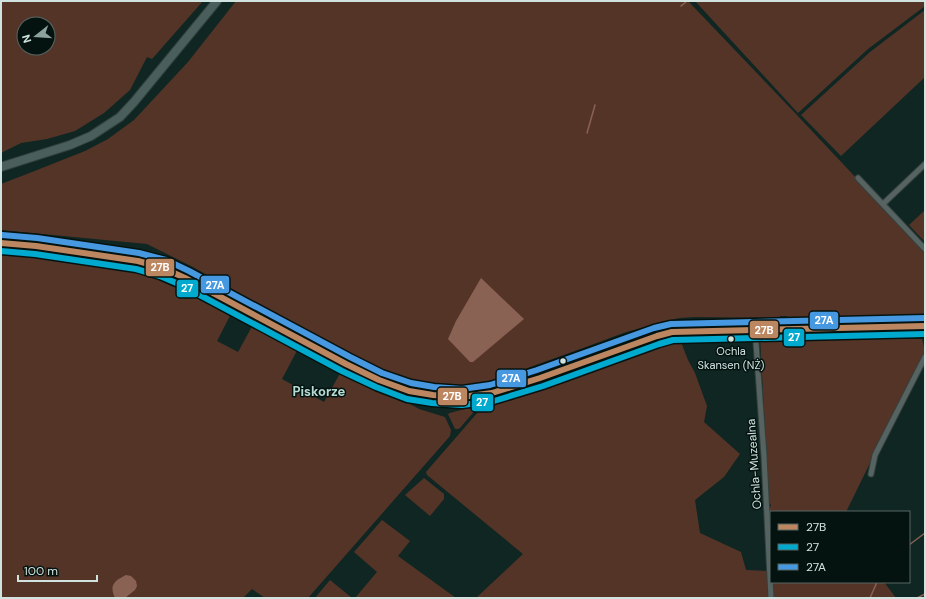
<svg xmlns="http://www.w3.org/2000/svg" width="926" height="599" font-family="'DM Sans',sans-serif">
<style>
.green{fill:#553428;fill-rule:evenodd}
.water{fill:#8a6254}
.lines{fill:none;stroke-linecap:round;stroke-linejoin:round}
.stream{stroke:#8a6254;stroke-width:1.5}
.minor-casing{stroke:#32413e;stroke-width:7}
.tertiary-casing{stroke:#32413e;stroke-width:9}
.primary-casing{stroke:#32413e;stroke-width:10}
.minor{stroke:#566361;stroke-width:5}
.tertiary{stroke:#566361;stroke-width:7}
.primary{stroke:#4a5f5b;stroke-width:8}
.bus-1-casing{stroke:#051310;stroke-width:9}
.bus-2-casing{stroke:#051310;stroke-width:9}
.bus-3-casing{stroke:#051310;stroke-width:9}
.bus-1{stroke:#bb8660;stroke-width:6}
.bus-2{stroke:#00a9ce;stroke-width:6}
.bus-3{stroke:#4699e1;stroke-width:6}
.bus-dot{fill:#d0e3df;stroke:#051310;stroke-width:1.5}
.labels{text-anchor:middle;stroke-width:3;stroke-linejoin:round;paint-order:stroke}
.bus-label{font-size:11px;fill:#d0e3df;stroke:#051310}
.street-label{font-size:12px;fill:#d0e3df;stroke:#051310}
.neighbourhood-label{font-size:13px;font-weight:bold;fill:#b5dcd3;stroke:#051310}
.line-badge{stroke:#051310;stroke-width:1.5}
.badge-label{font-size:11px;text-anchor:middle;font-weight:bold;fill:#fff}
</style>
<rect width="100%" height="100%" fill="#102622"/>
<g class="green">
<path d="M1 1H203L152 59 147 57 130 90 104 113 75 131 47 139 21 143 1 153ZM24 24H48V48H24Z"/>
<path d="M236 1H688L795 113 925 251V314L787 318V316H780L779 318 694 317 679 318 626 332 583 348 494 380 477 384 459 388 437 387 391 375 329 343 193 267 147 244 1 230V184L32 172 85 151 108 139 134 120 188 62Z"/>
<path d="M695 1H925V6L868 49 798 113Z"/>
<path d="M925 10V77L841 156 801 115 870 52Z"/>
<path d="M925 210V242L909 225Z"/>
<path d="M1 253H7L141 261 233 310 217 341 238 352 255 321 300 345 282 379 324 402 343 368 419 409 445 417 451 430 450 436 308 598H265L252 589 243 598H1Z"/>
<path d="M762 334H822L889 339H922L925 351 846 512H771V539L769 510 771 505 769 502 760 337Z"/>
<path d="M679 337 688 360 695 373 707 406 704 422 740 454 724 477 695 500 700 533 741 552 746 570 769 571 771 582H876L877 583 880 582H884L896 598H476L523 554 427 475 426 472 485 404 490 400 531 390 663 340Z"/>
<path d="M443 399H474L476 400C471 407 453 409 444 407L442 402Z"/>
<path d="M475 406 477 408 460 428 458 429H455L448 414 450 413Z"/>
<path d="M424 478 444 494V499L430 516 405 495Z"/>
<path d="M382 520 410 541 398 556 456 598H355L377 572 354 552Z"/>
<path d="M330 580 352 598H315Z"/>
</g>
<g class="water">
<path d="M481 278 524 319 473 362H470L448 339 456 321Z"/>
<path d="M126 575 131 576 136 581 137 586 135 590 125 598H115C109 585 114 581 126 575Z"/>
</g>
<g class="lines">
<g class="stream">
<path d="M681 6 687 1"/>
<path d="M587 133 595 105"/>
<path d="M909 545 925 533"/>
<path d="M870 598 877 582"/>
<path d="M917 598 925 594"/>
</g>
<g class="minor-casing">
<g id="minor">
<path d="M858 178 925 249"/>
<path d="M883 204 925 164"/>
<path d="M755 329 764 456 771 598"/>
<path d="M871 474 875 455 925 357"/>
</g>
</g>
<g class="tertiary-casing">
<path id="tertiary" d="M1 243 36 246 138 261 163 268 185 278 346 364 379 380 409 391 433 395 462 397 492 393 540 378 657 336 672 332 694 331 925 326"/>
</g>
<g class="primary-casing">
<path id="primary" d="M1 167 70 145 91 136 120 117 134 102 217 1"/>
</g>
<use href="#minor" class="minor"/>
<use href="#tertiary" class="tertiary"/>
<use href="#primary" class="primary"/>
<g class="bus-1-casing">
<path id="bus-1" d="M1 243 36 246 138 261 163 268 185 278 346 364 379 380 409 391 433 395 462 397 492 393 540 378 657 336 672 332 925 326"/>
</g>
<g class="bus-2-casing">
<path id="bus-2" d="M1 251 35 254 136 269 160 276 181 285 342 371 376 387 407 399 432 403 462 405 494 401 543 386 659 344 673 340 925 334"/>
</g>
<g class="bus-3-casing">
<path id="bus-3" d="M2 235 37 238 139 253 166 260 189 271 350 357 382 373 411 383 434 387 462 389 490 385 537 370 654 328 671 324 925 318"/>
</g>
<use href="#bus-1" class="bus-1"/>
<use href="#bus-2" class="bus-2"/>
<use href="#bus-3" class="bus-3"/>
</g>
<g class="bus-dot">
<circle cx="731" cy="339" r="3.5"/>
<circle cx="563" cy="361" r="3.5"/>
</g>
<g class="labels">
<g class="bus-label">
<text x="731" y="355">Ochla<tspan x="731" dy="14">Skansen (NŻ)</tspan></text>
</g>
<g class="street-label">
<text transform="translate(754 464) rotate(-94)" y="4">Ochla-Muzealna</text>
</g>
<g class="neighbourhood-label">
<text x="319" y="396">Piskorze</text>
</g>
</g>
<g class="line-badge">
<rect x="145" y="258" width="30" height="19" rx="4" fill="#bb8660"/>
<rect x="200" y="275" width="30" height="19" rx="4" fill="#4699e1"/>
<rect x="176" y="279" width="23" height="19" rx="4" fill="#00a9ce"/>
<rect x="809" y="311" width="30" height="19" rx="4" fill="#4699e1"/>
<rect x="749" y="320" width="30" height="19" rx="4" fill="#bb8660"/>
<rect x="783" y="328" width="22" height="19" rx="4" fill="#00a9ce"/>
<rect x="496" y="369" width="31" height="19" rx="4" fill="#4699e1"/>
<rect x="437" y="387" width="31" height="19" rx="4" fill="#bb8660"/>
<rect x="471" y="393" width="23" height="19" rx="4" fill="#00a9ce"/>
</g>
<g class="badge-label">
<text x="160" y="271">27B</text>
<text x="215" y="289">27A</text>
<text x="187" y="292">27</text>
<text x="824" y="324">27A</text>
<text x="764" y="334">27B</text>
<text x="794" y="341">27</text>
<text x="511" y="382">27A</text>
<text x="452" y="400">27B</text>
<text x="482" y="406">27</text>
</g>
<rect width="926" height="599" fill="none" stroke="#d0e3df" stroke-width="4"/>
<rect x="770" y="511" width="140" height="72" fill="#051310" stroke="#566663"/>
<rect x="778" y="524" width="20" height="6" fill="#bb8660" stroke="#566663"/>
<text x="806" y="531" font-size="12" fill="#d0e3df">27B</text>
<rect x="778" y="544" width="20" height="6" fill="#00a9ce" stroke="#566663"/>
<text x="806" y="551" font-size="12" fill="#d0e3df">27</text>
<rect x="778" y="564" width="20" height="6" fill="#4699e1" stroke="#566663"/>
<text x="806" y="571" font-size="12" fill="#d0e3df">27A</text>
<g transform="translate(36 36) rotate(253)"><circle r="19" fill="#051310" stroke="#566663"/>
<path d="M0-3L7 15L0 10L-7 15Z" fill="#8da19d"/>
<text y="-6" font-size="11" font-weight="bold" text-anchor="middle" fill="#d0e3df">N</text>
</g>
<path d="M18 575v6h79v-6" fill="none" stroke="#d0e3df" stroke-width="2"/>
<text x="24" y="575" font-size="12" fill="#d0e3df" stroke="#051310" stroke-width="3" paint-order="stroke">100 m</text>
</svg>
